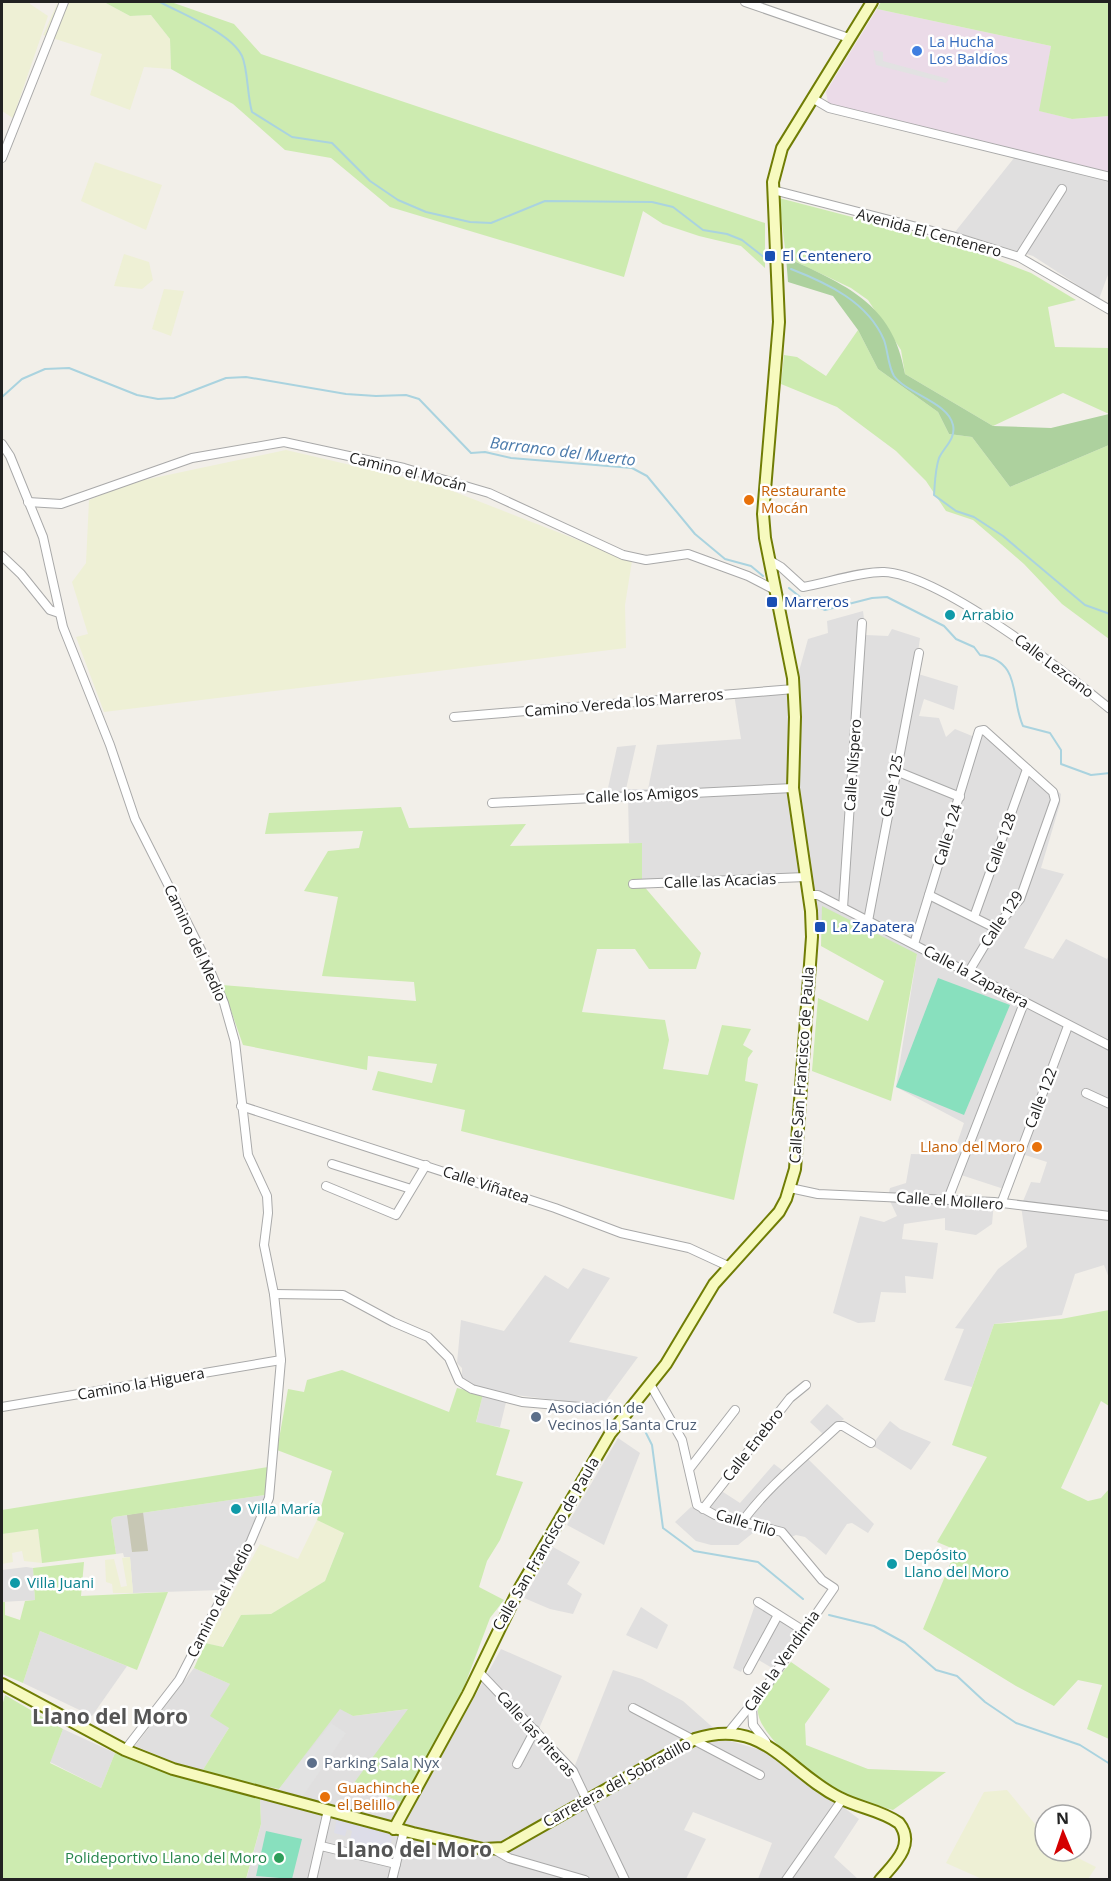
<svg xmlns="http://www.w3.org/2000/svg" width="1111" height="1881" font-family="'Open Sans',sans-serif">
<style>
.residential{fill:#e0dfdf}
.industrial{fill:#ebdbe8}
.construction{fill:#c7c7b4}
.farmland{fill:#eef0d5}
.grass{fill:#cdebb0}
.forest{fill:#add19e}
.pitch{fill:#88e0be}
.parking{fill:#e2e2e2}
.plaza{fill:#dddde8}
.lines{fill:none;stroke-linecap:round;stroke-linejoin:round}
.stream{stroke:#aad3df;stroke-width:2}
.minor-casing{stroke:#a9a9a9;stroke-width:10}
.secondary-casing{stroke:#707d05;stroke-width:14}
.minor{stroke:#fff;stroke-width:8}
.secondary{stroke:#f7fabf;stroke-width:10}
.shop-dot{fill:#3f7fe0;stroke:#fff;stroke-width:2}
.transit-dot{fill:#1a4fb4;stroke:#fff;stroke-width:2}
.food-dot{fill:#e8710a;stroke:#fff;stroke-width:2}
.culture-dot{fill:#0f9aa8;stroke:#fff;stroke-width:2}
.service-dot{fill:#5c6f8a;stroke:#fff;stroke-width:2}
.leisure-dot{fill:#2e9e5b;stroke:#fff;stroke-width:2}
.labels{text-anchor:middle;stroke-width:5;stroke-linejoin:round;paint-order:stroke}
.shop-label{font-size:15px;fill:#366cbe;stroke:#fff;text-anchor:start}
.street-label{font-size:15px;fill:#222;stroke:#fff}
.transit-label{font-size:15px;fill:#164399;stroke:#fff;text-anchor:start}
.food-label{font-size:15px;fill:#c56008;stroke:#fff;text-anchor:start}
.culture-label{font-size:15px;fill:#0d838f;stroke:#fff;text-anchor:start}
.service-label{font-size:15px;fill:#4e5e75;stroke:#fff;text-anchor:start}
.leisure-label{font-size:15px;fill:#27864d;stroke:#fff;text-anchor:end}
.water-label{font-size:16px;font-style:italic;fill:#4a7aab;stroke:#fff}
.district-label{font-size:21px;font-weight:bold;fill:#555;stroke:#fff}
</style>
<rect width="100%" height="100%" fill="#f2efe9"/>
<g class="residential">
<path d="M1018 153 1109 177V272L1099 299 1033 256 955 232Z"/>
<path d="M863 611 866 635 888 636 892 629 920 638 915 673 958 686 954 710 924 699 919 716 939 718 946 737 955 729 977 738 984 730 1061 794 1060 804 1041 868 1064 874 1024 948 1053 959 1066 939 1107 959 1109 955V1278L1104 1265 1075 1274 1062 1315 994 1324 972 1387 944 1380 964 1329 955 1328 998 1269 1027 1247 1021 1206 1031 1182 1040 1183 1047 1162 1025 1155 1010 1191 958 1174 948 1199 994 1202 992 1224 976 1235 945 1230V1218L904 1224 902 1239 938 1243 933 1279 905 1276 906 1293 881 1292 875 1322 858 1323 833 1313 860 1216 884 1222 897 1216 888 1197 890 1188 906 1183 911 1154 953 1155 964 1123 896 1087 917 954 820 927 805 877 642 884V843H629L628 796 606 797 617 747 636 745 626 789H648L657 745 741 739 734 694 794 689 808 639 828 633 827 621Z"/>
<path d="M583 1268 610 1278 569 1342 638 1357 602 1406 508 1394 500 1427 476 1423 484 1389 465 1383 462 1379V1368L457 1363 461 1320 504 1331 545 1275 568 1289Z"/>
<path d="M827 1404 844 1419 824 1435 810 1422Z"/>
<path d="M890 1421 900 1429 931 1442 911 1470 872 1445Z"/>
<path d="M618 1438 640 1453 604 1545 567 1525Z"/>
<path d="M808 1459 874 1524 868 1533 852 1523 847 1524 826 1555 805 1537 796 1535 789 1538 719 1512 708 1506 720 1490 740 1503 774 1464 790 1476Z"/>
<path d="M265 1495 244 1548 222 1590 133 1593 130 1557H124L123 1553 116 1554 111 1520 114 1517Z"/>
<path d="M691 1507 713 1517 759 1528 738 1545H711L696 1541 675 1522Z"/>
<path d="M553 1547 580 1562 567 1584 582 1594 573 1614 550 1609 524 1598Z"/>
<path d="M26 1567 33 1568 35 1600 2 1602V1570Z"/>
<path d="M755 1605 796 1629V1635L772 1668 750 1655 741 1672 733 1668Z"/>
<path d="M641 1607 668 1625 657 1649 626 1635Z"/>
<path d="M40 1631 127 1666 92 1716 23 1683Z"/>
<path d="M501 1649 562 1676 537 1733 573 1770 613 1670 642 1679 683 1701 727 1740 771 1753 859 1819 834 1857 858 1879H758L772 1843 693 1812 684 1830 706 1839 686 1879H580L566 1873 563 1880H246L261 1824 260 1798 279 1789 340 1708 353 1716 409 1709 355 1783 401 1802 391 1821 404 1824Z"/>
<path d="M194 1668 230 1684 229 1728 201 1773 135 1746Z"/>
<path d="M63 1729 115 1753 101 1788 50 1762Z"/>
</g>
<path class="industrial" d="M877 9 1051 46 1040 111 1072 119 1109 116V177L829 108 826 92Z"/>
<path class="construction" d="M143 1512 148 1551 132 1552 127 1515Z"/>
<g class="farmland">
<path d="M2 2H30V4L48 16 13 118 2 111Z"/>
<path d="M58 2H104L130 16 151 15 170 39 171 69 144 67 130 110 90 95 102 54 43 35Z"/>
<path d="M95 162 162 185 146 230 81 201Z"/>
<path d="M124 254 149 262 153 280 142 289 114 286Z"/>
<path d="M164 289 184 291 171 336 152 329Z"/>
<path d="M286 450 437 485 632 561 625 605 626 648 104 712 76 637 88 634 72 582 86 563 89 500 130 483Z"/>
<path d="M317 1520 344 1532 325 1581 271 1614 241 1615 222 1647 205 1643 260 1544 298 1559Z"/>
<path d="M38 1528 42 1563 24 1561 22 1551 12 1553 13 1562 2 1564V1534Z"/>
<path d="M130 1557 133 1593H113L112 1584 106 1582 105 1560 114 1559 121 1587 127 1586 122 1558Z"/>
<path d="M1007 1790 1045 1836V1851H1064L1096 1867 1088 1879H982L946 1863 984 1792Z"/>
</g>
<g class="grass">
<path d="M104 2H171L234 24 261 54 765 223V268L741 246 699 236 663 224 643 211 624 277 390 207 331 158 285 150 233 104 171 69 170 39 151 15 130 16Z"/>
<path d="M881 2H1109V116L1072 119 1039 111 1051 46 877 9Z"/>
<path d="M779 198 956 244 1031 273 1076 300 1048 307 1055 347 1109 348V414L1063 393 993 426 905 374 901 350 868 300 851 288 786 257Z"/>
<path d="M858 330 878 369 938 412 949 434 972 437 1010 487 1109 445V639L1062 604 1024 564 973 520 946 511 926 481 896 451 837 407 781 384 784 355 797 357 826 376Z"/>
<path d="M401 807 409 828 526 824 510 846 642 843V884L701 953 696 969H649L635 949H597L582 1012 665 1020 669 1040 663 1069 708 1075 722 1025 751 1029 743 1045 753 1051 748 1058 745 1081 758 1084 734 1200 461 1131 465 1110 372 1090 378 1071 432 1083 437 1064 368 1056 367 1070 243 1045 222 985 416 1001 414 982 322 976 338 897 304 891 328 851 359 848 363 831 265 834 269 813Z"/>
<path d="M822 906 917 954 891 1101 812 1071 818 998 868 1021 884 981 821 946Z"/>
<path d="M1109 1310V1406L1101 1401 1061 1488 1088 1501 1101 1498 1109 1489V1739L1087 1729 1102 1685 1078 1680 1054 1706 1016 1686 923 1629 956 1550 937 1542 987 1457 952 1445 994 1324 1061 1319Z"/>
<path d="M342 1370 449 1412 457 1388 483 1394 476 1422 510 1430 496 1475 523 1482 500 1540 487 1561 479 1587 504 1600 490 1618 461 1695 401 1802 354 1783 408 1709 353 1716 340 1709 279 1789 201 1773 229 1728 210 1716 230 1684 194 1668 205 1643 223 1647 241 1615 271 1614 325 1581 344 1533 317 1520 332 1471 277 1450 288 1389 304 1392 307 1380Z"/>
<path d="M268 1467 265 1495 114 1517 111 1520 116 1554 42 1563 38 1529 2 1534V1510Z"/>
<path d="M84 1562 81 1596 168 1592 137 1670 40 1631 23 1683 2 1674V1602H5V1615L20 1620 25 1601 35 1600 33 1568Z"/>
<path d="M791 1662 830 1689 805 1724 806 1745 868 1769 946 1772 893 1810C877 1805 860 1801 844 1795 821 1785 753 1734 758 1707 760 1696 783 1672 791 1662Z"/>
<path d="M5 1695 63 1729 50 1763 101 1788 115 1753 188 1779 260 1798 261 1824 246 1879H2V1706Z"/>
</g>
<path class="forest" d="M786 257C844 285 893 302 905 374L993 426 1051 428 1109 414V445L1010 487 972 437 949 434 938 412 878 369 858 330 833 296 788 282Z"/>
<g class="pitch">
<path d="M938 978 1010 1005 964 1115 896 1087Z"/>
<path d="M266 1831 302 1839 292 1879 256 1876Z"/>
</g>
<g class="parking">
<path d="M873 50 883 52V61L949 79 946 83 876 65Z"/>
<path d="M331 1723 346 1733 303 1796 279 1789Z"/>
</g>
<path class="plaza" d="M337 1818 389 1832 392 1839 388 1854 382 1855 348 1847 352 1831 347 1829 345 1836 334 1833Z"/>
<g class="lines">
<g class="stream">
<path d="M160 2C182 14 231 33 242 56 248 69 247 95 252 112L292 137 332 143 370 181 398 200 426 212 470 222 491 223 545 201 652 202 673 207 703 230 727 234 742 240 765 258"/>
<path d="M791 269C827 283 868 302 884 340 888 351 888 366 894 376 907 394 948 402 953 425 956 439 944 447 939 458 935 470 935 482 934 495L956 511 974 517 1003 536 1085 605 1110 614"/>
<path d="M2 397 22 379 45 369 69 368 137 395 158 399 174 398 226 378 246 377 346 394 376 396 406 395 419 399 471 453 485 452 511 458 632 468 647 476 695 534 725 559 751 566 763 576"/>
<path d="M789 588 805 601 825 610 872 598 887 597 944 626 956 639 974 647 980 655C1022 661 1010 697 1023 726L1050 733 1061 750V764L1091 775 1110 773"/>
<path d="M640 1421 652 1445 663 1528 694 1551 758 1562 803 1599"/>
<path d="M829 1615 874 1626 905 1643 936 1670 957 1676 985 1702 1016 1723 1080 1745 1110 1764"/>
</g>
<g class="minor-casing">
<g id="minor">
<path d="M745 2 849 38"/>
<path d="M812 98 829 108 1110 177"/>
<path d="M2 158 64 2"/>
<path d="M773 190 952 236 1019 257 1110 310"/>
<path d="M1019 257 1062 189"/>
<path d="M2 444 10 456 43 537 63 627 110 745 135 819 203 954 224 1003 235 1042 248 1155 267 1196 268 1213 264 1245 274 1294 281 1360 269 1498 251 1541 179 1680 125 1750"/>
<path d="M28 502 61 504 192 458 284 442 404 468 489 493 623 555 646 560 688 554 748 576 775 590"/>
<path d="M2 556 21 574 50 610 59 613"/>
<path d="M769 560 781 567 803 587C826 583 863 571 884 572 940 574 1065 672 1110 709"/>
<path d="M454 717 794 689"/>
<path d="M896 771 960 797"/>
<path d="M492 803 793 788"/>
<path d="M633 884 806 877"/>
<path d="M809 895H818L1110 1046"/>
<path d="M929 895 995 928"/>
<path d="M843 908 862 623"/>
<path d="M974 917 1027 769"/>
<path d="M868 921 919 653"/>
<path d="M914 944 979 731 984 730 1053 792 1055 800 1020 899 995 928 968 973"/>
<path d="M1086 1093 1110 1104"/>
<path d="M241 1106 555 1208 621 1233 689 1248 728 1266"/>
<path d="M332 1164 411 1189"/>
<path d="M326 1186 396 1215 426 1165"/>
<path d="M790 1188 818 1194 994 1202 1110 1216"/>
<path d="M948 1199 1024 1003"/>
<path d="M1001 1204 1068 1026"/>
<path d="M274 1294 343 1295 393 1322 428 1337 449 1358 459 1381 472 1389 522 1402 627 1411"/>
<path d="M650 1384 682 1440 697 1505 715 1515 782 1532 822 1580 834 1588 768 1684 728 1733"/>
<path d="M2 1407 281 1360"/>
<path d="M690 1468 735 1410"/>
<path d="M703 1509 790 1398 806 1385"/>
<path d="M742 1522C768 1486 805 1457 838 1426H843L871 1443"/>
<path d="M758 1602 804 1631"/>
<path d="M748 1670 778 1615"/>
<path d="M479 1672 573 1771 625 1880"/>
<path d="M752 1707 753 1725 766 1742"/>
<path d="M633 1708 760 1775"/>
<path d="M517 1764 535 1730"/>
<path d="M321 1846 396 1864"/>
<path d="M495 1850 509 1858 585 1880"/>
<path d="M312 1880 328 1810"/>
<path d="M392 1880 404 1831"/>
<path d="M786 1880 842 1800"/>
</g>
</g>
<g class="secondary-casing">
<g id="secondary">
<path d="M2 1684 125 1750 173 1769 413 1833 483 1849 503 1848 695 1739C764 1716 787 1772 840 1798 859 1808 881 1810 899 1823 916 1845 894 1864 880 1880"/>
<path d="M394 1829 468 1694 518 1591 610 1434 666 1364 714 1284 779 1212 786 1199 795 1169 812 937 811 911 793 788 795 717 793 678 765 538 763 514 779 322 773 182 782 148 872 2"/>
</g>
</g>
<use href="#minor" class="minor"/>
<use href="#secondary" class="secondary"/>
</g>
<circle class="shop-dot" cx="917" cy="51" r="6"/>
<g class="transit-dot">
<rect x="764" y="250" width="12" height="12" rx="3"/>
<rect x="766" y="596" width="12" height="12" rx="3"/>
<rect x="814" y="921" width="12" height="12" rx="3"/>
</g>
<g class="food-dot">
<circle cx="749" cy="500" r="6"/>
<circle cx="1037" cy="1147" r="6"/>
<circle cx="325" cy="1797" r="6"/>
</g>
<g class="culture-dot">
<circle cx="950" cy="615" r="6"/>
<circle cx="236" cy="1509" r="6"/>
<circle cx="892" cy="1564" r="6"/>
<circle cx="15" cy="1583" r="6"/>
</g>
<g class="service-dot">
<circle cx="536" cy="1417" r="6"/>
<circle cx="312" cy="1763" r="6"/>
</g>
<circle class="leisure-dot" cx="279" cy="1858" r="6"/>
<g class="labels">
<g class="shop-label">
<text x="929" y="47">La Hucha<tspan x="929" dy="17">Los Baldíos</tspan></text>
</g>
<g class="street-label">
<text transform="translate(929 233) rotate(15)" y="5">Avenida El Centenero</text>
<text transform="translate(408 472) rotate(14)" y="5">Camino el Mocán</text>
<text transform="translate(1054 666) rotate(37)" y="5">Calle Lezcano</text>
<text transform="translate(624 703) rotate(-5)" y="5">Camino Vereda los Marreros</text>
<text transform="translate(853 765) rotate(-86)" y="5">Calle Níspero</text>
<text transform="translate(892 786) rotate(-79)" y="5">Calle 125</text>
<text transform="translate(642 795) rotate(-3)" y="5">Calle los Amigos</text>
<text transform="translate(948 835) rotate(-73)" y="5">Calle 124</text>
<text transform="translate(1001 843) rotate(-70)" y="5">Calle 128</text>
<text transform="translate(720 881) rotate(-2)" y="5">Calle las Acacias</text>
<text transform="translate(1002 919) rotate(-56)" y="5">Calle 129</text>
<text transform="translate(195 943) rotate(65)" y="5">Camino del Medio</text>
<text transform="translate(976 977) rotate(28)" y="5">Calle la Zapatera</text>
<text transform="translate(802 1065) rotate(-86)" y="5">Calle San Francisco de Paula</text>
<text transform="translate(1041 1098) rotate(-69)" y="5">Calle 122</text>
<text transform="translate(486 1185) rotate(18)" y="5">Calle Viñatea</text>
<text transform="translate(950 1201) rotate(4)" y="5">Calle el Mollero</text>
<text transform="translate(141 1384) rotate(-10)" y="5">Camino la Higuera</text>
<text transform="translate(753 1445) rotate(-52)" y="5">Calle Enebro</text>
<text transform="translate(746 1523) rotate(17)" y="5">Calle Tilo</text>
<text transform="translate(546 1544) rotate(-60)" y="5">Calle San Francisco de Paula</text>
<text transform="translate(220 1600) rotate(-63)" y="5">Camino del Medio</text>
<text transform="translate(782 1661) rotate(-55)" y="5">Calle la Vendimia</text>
<text transform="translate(536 1734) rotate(48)" y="5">Calle las Piteras</text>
<text transform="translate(617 1783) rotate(-29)" y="5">Carretera del Sobradillo</text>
</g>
<g class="transit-label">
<text x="782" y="261">El Centenero</text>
<text x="784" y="607">Marreros</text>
<text x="832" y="932">La Zapatera</text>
</g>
<g class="food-label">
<text x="761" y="496">Restaurante<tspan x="761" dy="17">Mocán</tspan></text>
<text x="1025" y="1152" text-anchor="end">Llano del Moro</text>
<text x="337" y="1793">Guachinche<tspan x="337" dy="17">el Belillo</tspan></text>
</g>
<g class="culture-label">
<text x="962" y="620">Arrabio</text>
<text x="248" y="1514">Villa María</text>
<text x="904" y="1560">Depósito<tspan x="904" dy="17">Llano del Moro</tspan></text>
<text x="27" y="1588">Villa Juani</text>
</g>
<g class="service-label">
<text x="548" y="1413">Asociación de<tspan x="548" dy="17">Vecinos la Santa Cruz</tspan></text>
<text x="324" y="1768">Parking Sala Nyx</text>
</g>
<g class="leisure-label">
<text x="267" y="1863">Polideportivo Llano del Moro</text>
</g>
<g class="water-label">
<text transform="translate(563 451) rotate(7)" y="6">Barranco del Muerto</text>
</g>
<g class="district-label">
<text x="110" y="1724">Llano del Moro</text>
<text x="414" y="1857">Llano del Moro</text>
</g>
</g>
<rect width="1111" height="1881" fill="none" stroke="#222222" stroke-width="6"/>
<g transform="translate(1063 1833) rotate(358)"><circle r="28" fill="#ffffff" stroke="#a7a7a7" stroke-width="1.5"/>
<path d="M0-4.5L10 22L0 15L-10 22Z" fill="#d40000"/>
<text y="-9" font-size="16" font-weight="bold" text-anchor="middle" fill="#222222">N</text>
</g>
</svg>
